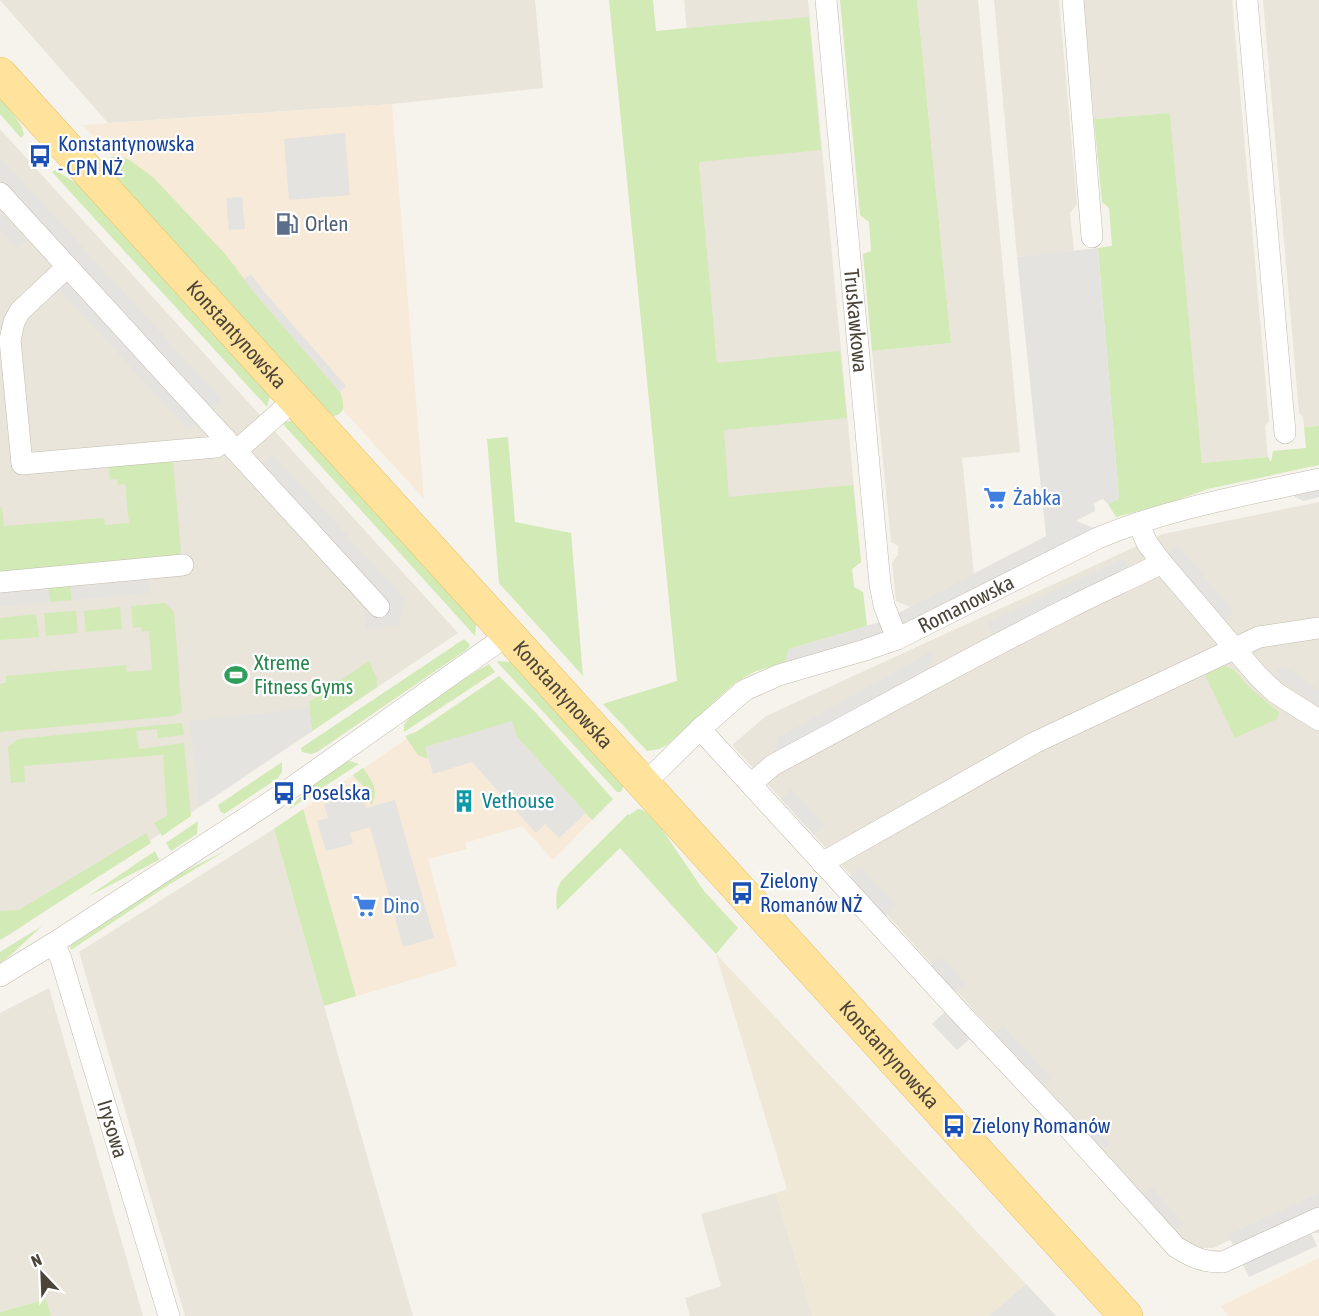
<svg xmlns="http://www.w3.org/2000/svg" width="1319" height="1316" font-family="'Asap Condensed',sans-serif">
<style>
.residential{fill:#eae5da}
.commercial{fill:#f7ead8}
.education{fill:#efe8d6}
.green{fill:#d2eab5}
.parking{fill:#e5e3e0}
.lines{fill:none;stroke-linecap:round;stroke-linejoin:round}
.minor-casing{stroke:#c2bbae;stroke-width:22}
.primary-casing{stroke:#e6c16a;stroke-width:34}
.minor{stroke:#fff;stroke-width:21}
.primary{stroke:#ffe39c;stroke-width:33}
.labels{text-anchor:middle;stroke-width:4.5;stroke-linejoin:round;paint-order:stroke}
.transit-label{font-size:21px;fill:#164399;stroke:#fff;text-anchor:start}
.service-label{font-size:21px;fill:#4e5e75;stroke:#fff;text-anchor:start}
.street-label{font-size:21px;fill:#4b4439;stroke:#fff}
.shop-label{font-size:21px;fill:#366cbe;stroke:#fff;text-anchor:start}
.leisure-label{font-size:21px;fill:#27864d;stroke:#fff;text-anchor:start}
.culture-label{font-size:21px;fill:#0d838f;stroke:#fff;text-anchor:start}
</style>
<rect width="100%" height="100%" fill="#f6f3ec"/>
<g class="residential">
<path d="M0 0H535L543 88 392 104 108 123Z"/>
<path d="M684 0H808L861 562 852 569 854 587 863 592 867 626 744 662Z"/>
<path d="M917 0H978L1020 452 962 458 974 574 910 607 896 601 892 562 898 555V546L891 542 872 351 951 343Z"/>
<path d="M994 0H1059L1077 204 1070 213 1074 251 1017 257Z"/>
<path d="M1083 0H1232L1269 421 1265 426 1268 457 1202 463 1170 113 1094 119Z"/>
<path d="M1263 0H1319V426L1304 427 1303 417 1299 413Z"/>
<path d="M0 129 458 633 11 934 0 940Z"/>
<path d="M1319 502V1198L1213 1248H1191L732 745 766 716 1163 534Z"/>
<path d="M274 829 324 1006 413 1316H185L79 952Z"/>
<path d="M49 988 143 1316H51L46 1299 0 1312V1013Z"/>
<path d="M776 1193 813 1316H690L685 1298 721 1286 701 1214Z"/>
</g>
<g class="commercial">
<path d="M392 104 424 499 83 125Z"/>
<path d="M499 676 536 713 613 799 553 860 522 826 465 843 467 849 428 859 457 966 324 1006 274 829Z"/>
<path d="M1319 1258V1316H1228L1221 1306Z"/>
</g>
<path class="education" d="M716 954 1056 1316H813L776 1193 787 1189Z"/>
<g class="green">
<path d="M609 0H653L656 31 809 17 821 150 699 162 717 363 840 351 847 418 724 430 729 497 853 485 861 562 852 569 854 587 863 592 867 626 789 649 785 662 754 672 735 683 667 745 659 749 647 751 603 704 677 681Z"/>
<path d="M840 0H917L951 343 872 351 863 254 871 251 869 222 860 215Z"/>
<path d="M0 94 22 127 24 135 21 138 0 114Z"/>
<path d="M1170 113 1202 463 1268 457 1271 462 1273 451 1306 448 1304 427 1319 426V465L1208 489 1169 503 1116 517 1108 504 1119 498 1098 248 1112 246 1109 208 1102 202 1094 119Z"/>
<path d="M112 157 125 158 131 161 154 178 226 255 254 292 340 392C345 405 346 415 329 417L108 174 107 161 109 158Z"/>
<path d="M55 170 86 189 270 396 267 407 52 172Z"/>
<path d="M292 421 302 425 476 618V626L475 636 281 422Z"/>
<path d="M508 437 515 522 571 533 583 676 499 583 487 439Z"/>
<path d="M169 454 173 461 181 552 176 558 0 574V507H2L4 526 104 518 105 525 129 523 125 484 118 485 117 479 110 480 108 461Z"/>
<path d="M70 585 72 600 50 602 48 587Z"/>
<path d="M165 603 174 612 182 712 174 716 0 732V684L6 683V676L126 665 127 672 152 670 149 631 142 632 141 627 133 628 131 606Z"/>
<path d="M120 607 122 629 86 632 84 611Z"/>
<path d="M76 611 78 633 46 636 44 613Z"/>
<path d="M36 614 39 637 0 640V618Z"/>
<path d="M464 639 469 644 470 646 466 650 317 752 311 754 302 752 301 748Z"/>
<path d="M369 661 377 679V687L312 731 309 702Z"/>
<path d="M497 661 511 662 623 782V787L621 792H617L498 663Z"/>
<path d="M489 664 495 672 404 732V725C412 709 471 674 489 664Z"/>
<path d="M1225 666 1234 670 1249 687 1279 712 1277 719 1235 738 1205 675Z"/>
<path d="M499 676 536 713 613 799 592 820 517 737 425 747 428 759 418 755 405 736 416 732Z"/>
<path d="M181 723 183 726 184 735 158 738 157 729 136 731 139 749 184 743 191 816 162 836 154 823 167 816 163 755 24 766 25 782 11 783 8 747 18 739Z"/>
<path d="M350 761 359 764 288 810C306 792 325 768 350 761Z"/>
<path d="M282 762V772L278 778 224 814 220 811 218 805Z"/>
<path d="M363 768C372 782 380 790 371 806L367 790 353 775Z"/>
<path d="M303 809 356 996 324 1006 274 829Z"/>
<path d="M638 809 643 810 647 813 661 828 704 891 738 928 716 954 620 848 557 910C556 899 555 889 562 880L628 814 629 815Z"/>
<path d="M198 821 197 834 171 851 166 843Z"/>
<path d="M146 833 151 843 0 940V911L19 910Z"/>
<path d="M227 850 170 884 71 950 70 946 179 874Z"/>
<path d="M155 851 159 860 87 897Z"/>
<path d="M42 926 12 954 0 963V952Z"/>
<path d="M46 1299 51 1316H0V1312Z"/>
</g>
<g class="parking">
<path d="M345 133 350 195 289 200 284 139Z"/>
<path d="M0 157 222 400 211 410 0 178Z"/>
<path d="M242 197 245 229 229 230 226 198Z"/>
<path d="M0 211 26 240 17 248 0 229Z"/>
<path d="M1098 248 1119 498 1108 504 1103 499 1098 501 1094 504 1095 511 1076 521 1094 528 923 615 893 629 869 638 785 662 789 649 883 621 1046 536 1017 257Z"/>
<path d="M251 274 267 295 346 386 340 392 254 292 244 279Z"/>
<path d="M66 279 197 421 188 429 57 287Z"/>
<path d="M273 455 405 599 398 625 366 629 364 613 392 609 261 465Z"/>
<path d="M1319 489V497L1303 501 1292 495Z"/>
<path d="M1178 546 1234 612 1223 622 1167 555Z"/>
<path d="M1124 558 1130 570 993 634 987 622Z"/>
<path d="M148 578 150 593 72 600 70 585Z"/>
<path d="M48 587 50 602 0 606V591Z"/>
<path d="M932 651V667L776 754 777 738Z"/>
<path d="M1282 665 1319 690V706L1274 676Z"/>
<path d="M309 708 312 731 199 807 190 721Z"/>
<path d="M512 721 517 737 586 813 559 838 545 824 536 833 472 762 433 774 425 747Z"/>
<path d="M792 789 825 826 814 835 781 799Z"/>
<path d="M361 793 366 808 395 800 434 938 403 947 370 827 350 833 353 844 326 851 317 821 328 818 324 804Z"/>
<path d="M861 868 897 906 886 916 850 877Z"/>
<path d="M941 957 966 984 955 993 931 966Z"/>
<path d="M947 1010 972 1037 957 1050 932 1024Z"/>
<path d="M1003 1026 1051 1078 1041 1087 993 1035Z"/>
<path d="M1095 1127 1110 1144 1100 1153 1085 1136Z"/>
<path d="M1152 1188 1184 1223 1174 1233 1142 1197Z"/>
<path d="M1319 1193V1233H1311L1317 1246 1249 1277 1228 1235Z"/>
<path d="M1026 1284 1056 1316H989Z"/>
</g>
<g class="lines">
<g class="minor-casing">
<g id="minor">
<path id="s1" d="M826 0 880 584 884 605 897 639"/>
<path d="M1073 0 1092 237"/>
<path d="M1247 0 1285 433"/>
<path d="M0 193 379 607"/>
<path d="M67 267 20 311 14 322 10 340 22 464 216 447 225 438"/>
<path d="M236 451 295 399"/>
<path d="M1138 523 1147 543 1162 563 1258 676 1276 693 1319 720"/>
<path d="M0 582 183 565"/>
<path d="M700 729 962 1015 1063 1122 1176 1247C1194 1258 1202 1262 1223 1262L1319 1218"/>
<path id="s2" d="M644 784 700 729 745 690 779 675 865 650 897 639 1098 538C1167 509 1246 495 1319 479"/>
<path d="M751 784 773 765C871 713 968 658 1067 609 1098 593 1130 579 1162 563"/>
<path d="M822 863 1034 743 1259 637 1319 628"/>
<path id="s3" d="M54 943 61 959 169 1316"/>
<path d="M0 976 54 943 284 793 509 634"/>
</g>
</g>
<g class="primary-casing">
<g id="primary">
<path id="s4" d="M0 74 1126 1316"/>
</g>
</g>
<use href="#minor" class="minor"/>
<use href="#primary" class="primary"/>
</g>
<defs>
<g id="bus-bare" transform="scale(1.8)"><path d="M-5-6H5V4H4V6H2V4H-2V6H-4V4H-5ZM-3.5-4V0h7V-4ZM-3.5 1.2v1.5H-2V1.2ZM2 1.2v1.5H3.5V1.2Z" fill="#1a4fb4" stroke="#fff" stroke-width="2.5" paint-order="stroke"/></g>
<g id="fuel-bare" transform="scale(1.8)"><path d="M-5.5-6h7V0h2V4h1.3V-2.5L3-4.5l.8-.8L6-3V5H2.5V1h-1V6h-7ZM-4.2-4.7v3.2H.2V-4.7Z" fill="#5c6f8a" stroke="#fff" stroke-width="2.5" paint-order="stroke"/></g>
<g id="supermarket-bare" transform="scale(1.8)"><path d="M-6-5.5h2.5l.6 2H6L4.5 2H-2.5L-4.4-4H-6ZM-1.5 3.2a1.3 1.3 0 1 0 .1 0ZM3 3.2a1.3 1.3 0 1 0 .1 0Z" fill="#3f7fe0" stroke="#fff" stroke-width="2.5" paint-order="stroke"/></g>
<g id="stadium-bare" transform="scale(1.8)"><path d="M0-5a6.5 5 0 1 0 0 10a6.5 5 0 1 0 0-10ZM-3.5-1.8h7v3.6h-7Z" fill="#2e9e5b" stroke="#fff" stroke-width="2.5" paint-order="stroke"/></g>
<g id="building-bare" transform="scale(1.8)"><path d="M-4-6H4V6H1V3H-1V6H-4ZM-2.5-4.3h1.7v1.8h-1.7ZM.8-4.3h1.7v1.8H.8ZM-2.5-1h1.7V.8h-1.7ZM.8-1h1.7V.8H.8Z" fill="#0f9aa8" stroke="#fff" stroke-width="2.5" paint-order="stroke"/></g>
</defs>
<g fill-rule="evenodd">
<use href="#bus-bare" x="40" y="156"/>
<use href="#fuel-bare" x="287" y="224"/>
<use href="#supermarket-bare" x="995" y="498"/>
<use href="#stadium-bare" x="236" y="675"/>
<use href="#bus-bare" x="284" y="793"/>
<use href="#building-bare" x="464" y="801"/>
<use href="#bus-bare" x="742" y="893"/>
<use href="#supermarket-bare" x="365" y="906"/>
<use href="#bus-bare" x="954" y="1126"/>
</g>
<g class="labels">
<g class="transit-label">
<text x="58" y="151">Konstantynowska<tspan x="58" dy="24">- CPN NŻ</tspan></text>
<text x="302" y="800">Poselska</text>
<text x="760" y="888">Zielony<tspan x="760" dy="24">Romanów NŻ</tspan></text>
<text x="972" y="1133">Zielony Romanów</text>
</g>
<g class="service-label">
<text x="305" y="231">Orlen</text>
</g>
<g class="street-label">
<text dy="7" stroke="none"><textPath href="#s1" startOffset="322">Truskawkowa</textPath></text>
<text dy="7" stroke="none"><textPath href="#s4" startOffset="352">Konstantynowska</textPath></text>
<text dy="7" stroke="none"><textPath href="#s2" startOffset="376">Romanowska</textPath></text>
<text dy="7" stroke="none"><textPath href="#s4" startOffset="838">Konstantynowska</textPath></text>
<text dy="7" stroke="none"><textPath href="#s4" startOffset="1324">Konstantynowska</textPath></text>
<text dy="7" stroke="none"><textPath href="#s3" startOffset="195">Irysowa</textPath></text>
</g>
<g class="shop-label">
<text x="1013" y="505">Żabka</text>
<text x="383" y="913">Dino</text>
</g>
<g class="leisure-label">
<text x="254" y="670">Xtreme<tspan x="254" dy="24">Fitness Gyms</tspan></text>
</g>
<g class="culture-label">
<text x="482" y="808">Vethouse</text>
</g>
</g>
<g transform="translate(42 1274) rotate(337)" stroke="#ffffff" stroke-width="4.5" paint-order="stroke">
<path d="M0-4.5L10 22L0 15L-10 22Z" fill="#4b4439"/>
<text y="-9" font-size="16" font-weight="bold" text-anchor="middle" fill="#4b4439">N</text>
</g>
</svg>
